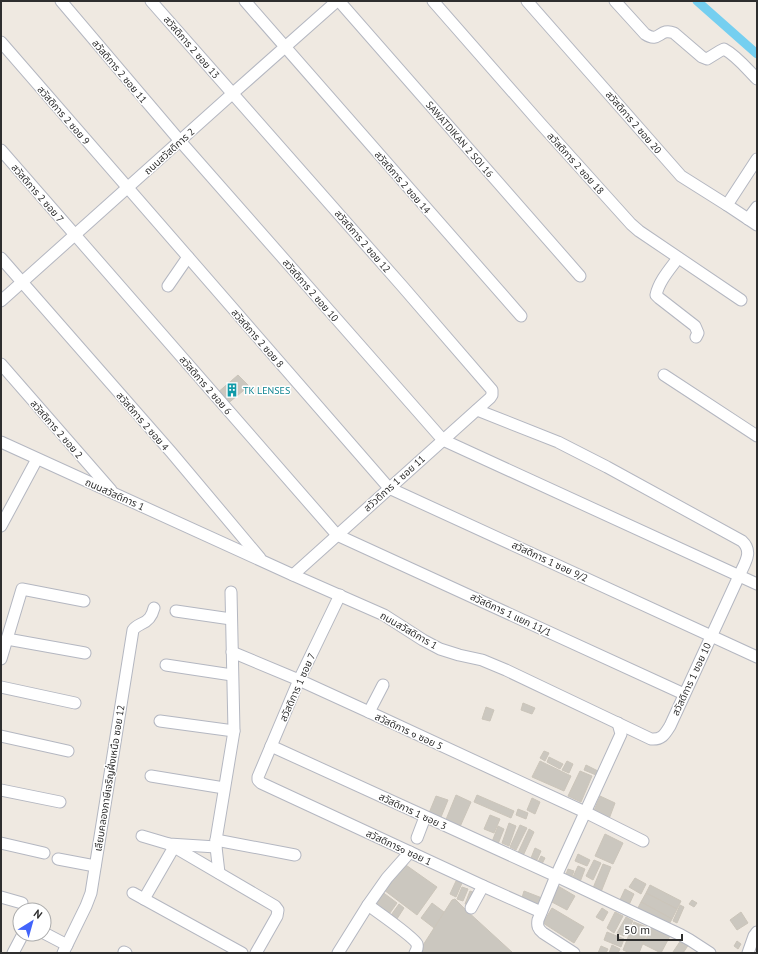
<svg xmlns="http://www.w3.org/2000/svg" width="758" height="954" font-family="'PT Sans','Noto Sans Thai',sans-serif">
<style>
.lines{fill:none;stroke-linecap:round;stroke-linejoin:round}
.canal{stroke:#75cff0;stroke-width:9}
.building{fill:#cbc7bf;stroke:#cbc5ba}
.minor-casing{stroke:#b4b7c1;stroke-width:13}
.minor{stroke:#fff;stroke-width:11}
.labels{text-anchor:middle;stroke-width:3;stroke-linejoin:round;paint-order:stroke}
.street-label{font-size:10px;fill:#2e2e2e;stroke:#fff}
.culture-label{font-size:10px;fill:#0d838f;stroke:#fff;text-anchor:start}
</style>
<rect width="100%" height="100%" fill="#efe9e1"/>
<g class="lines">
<path class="canal" d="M697 1 757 54"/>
</g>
<g class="building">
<path d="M238 375 249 386 226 405 216 394Z"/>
<path d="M523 703 535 708 532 714 521 710Z"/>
<path d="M486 707 494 710 490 721 482 719Z"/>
<path d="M544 751 549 753 545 761 540 758Z"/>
<path d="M549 757 563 764 560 769 547 762Z"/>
<path d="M540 761 571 776 564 791 532 777Z"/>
<path d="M567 761 573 764 569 773 562 770Z"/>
<path d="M586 765 598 771 596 775 584 770Z"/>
<path d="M580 771 592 776 581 802 568 796Z"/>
<path d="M456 795 471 802 459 829 445 822Z"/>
<path d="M477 795 514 811 511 818 474 802Z"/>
<path d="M436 796 448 800 441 817 429 813Z"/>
<path d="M600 796 615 803 609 819 593 813Z"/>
<path d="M532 798 540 802 535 814 527 810Z"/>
<path d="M518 809 528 813 526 819 516 815Z"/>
<path d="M490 815 500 819 494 833 484 829Z"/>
<path d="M509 823 516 826 509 846 502 843Z"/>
<path d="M520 825 527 828 516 850 510 847Z"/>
<path d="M498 826 504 829 498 844 492 842Z"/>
<path d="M529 829 534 832 522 858 517 855Z"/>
<path d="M605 834 623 843 613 864 595 856Z"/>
<path d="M535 848 541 851 537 860 531 858Z"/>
<path d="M578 854 590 860 587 866 575 861Z"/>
<path d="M541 856 545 858 541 866 537 864Z"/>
<path d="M594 860 601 863 593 880 586 876Z"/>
<path d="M403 863 437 887 417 915 384 890Z"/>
<path d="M603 864 611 867 601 892 593 888Z"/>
<path d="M578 866 585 869 580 882 572 879Z"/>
<path d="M568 869 574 871 571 879 565 877Z"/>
<path d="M635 878 646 884 641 894 629 887Z"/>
<path d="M456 881 462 883 456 897 450 894Z"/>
<path d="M650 885 681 901 677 909 646 893Z"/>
<path d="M558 886 575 896 567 910 550 901Z"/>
<path d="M462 887 468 889 463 901 457 899Z"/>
<path d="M625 889 634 894 628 907 619 902Z"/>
<path d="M381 891 397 903 387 917 371 905Z"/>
<path d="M470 891 476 893 472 906 465 904Z"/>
<path d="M524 891 542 898 539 907 521 901Z"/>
<path d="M646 893 677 909 672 919 641 902Z"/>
<path d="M455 899 466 910 513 953H418L452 900Z"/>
<path d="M692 900 697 903 694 907 689 904Z"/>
<path d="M641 902 672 919 668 926 637 910Z"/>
<path d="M432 903 444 912 434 928 421 918Z"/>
<path d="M399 904 404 908 395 922 389 918Z"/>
<path d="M680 905 684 907 677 923 673 921Z"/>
<path d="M552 908 584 927 574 943 543 923Z"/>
<path d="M602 908 608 912 603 921 596 917Z"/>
<path d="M615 912 623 916 614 933 607 928Z"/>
<path d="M741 912 748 923 737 930 730 920Z"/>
<path d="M626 917 633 921 624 936 617 933Z"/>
<path d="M634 922 649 928 639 953H630L623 950Z"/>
<path d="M652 927 670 936 661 953 643 944Z"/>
<path d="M607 932 624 939 621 947 604 940Z"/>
<path d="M681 940 689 944 683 953H674L673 952Z"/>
<path d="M737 941 741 944 738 949 734 946Z"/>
<path d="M612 945 620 949 618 953H609Z"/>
<path d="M601 946 608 949 606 953H598Z"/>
</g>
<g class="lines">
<g class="minor-casing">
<g id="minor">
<path d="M61 1 180 141 443 440 757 584"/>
<path d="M151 1 403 287 492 390V395L490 398 293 575"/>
<path d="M245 1 521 316"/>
<path d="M339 1 580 276"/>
<path d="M433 1 540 123 631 224 639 231 741 300"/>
<path d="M527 1 681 176 727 205 757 225"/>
<path d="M615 1 645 34C660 44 659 27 674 33L702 57 707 59 720 51 724 49C737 56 747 69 757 79"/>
<path d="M1 42 389 488 757 657"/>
<path d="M1 150 337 535 684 694"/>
<path d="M727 205 757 159"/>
<path d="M748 219 757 207"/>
<path d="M1 258 171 452 260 558"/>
<path d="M678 258C670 269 659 281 656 295L659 298 695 326 698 333 696 337"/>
<path d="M168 286 188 257"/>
<path d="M1 301 232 94 337 1"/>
<path d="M1 364 111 490"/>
<path d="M664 375 757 436"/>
<path d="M1 442 293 575 384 615 423 640 440 649 459 655 482 660 506 670 651 739C662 740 665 734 670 726L739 576C744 564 754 552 742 541L607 467 558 442 477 410"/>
<path d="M1 526 37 459"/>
<path d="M340 595 299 680 258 777V780L261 783 483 886 541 912"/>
<path d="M176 611 231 619"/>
<path d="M7 639 85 653"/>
<path d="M232 652 299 680 369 712 585 812 643 841"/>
<path d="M1 659 22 589 84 601"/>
<path d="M166 665 232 675"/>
<path d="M1 687 75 703"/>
<path d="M369 712 383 685"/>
<path d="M160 721 234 731"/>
<path d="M1 736 68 751"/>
<path d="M271 746 556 876 681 935 690 940 710 953"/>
<path d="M151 776 224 788"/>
<path d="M1 790 60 802"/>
<path d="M142 836 169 844 216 847"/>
<path d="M417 838 425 817"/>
<path d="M216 840 295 855"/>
<path d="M1 843 44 853"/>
<path d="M169 844 275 906 278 910 277 916 256 953"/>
<path d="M58 859 95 866"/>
<path d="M219 873 216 847V840L234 731 231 592"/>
<path d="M133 893 242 953"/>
<path d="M1 897 22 903"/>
<path d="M144 899 174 847"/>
<path d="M368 905C376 911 414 937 417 944 418 948 417 950 415 953"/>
<path d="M471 908 483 886"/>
<path d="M44 933 67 945"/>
<path d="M124 952 126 953"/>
<path d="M13 953 23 934"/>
<path d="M63 953 86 906 91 893 133 630C135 627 137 626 141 624 149 621 152 616 154 608"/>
<path d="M338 953 368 905 387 878 410 852"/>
<path d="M574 953 543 933C538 929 537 926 538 920L556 876 621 734 618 723"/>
<path d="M748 953 754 936 757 932"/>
</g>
</g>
<use href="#minor" class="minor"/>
</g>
<defs>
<g id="building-bare" transform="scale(1.08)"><path d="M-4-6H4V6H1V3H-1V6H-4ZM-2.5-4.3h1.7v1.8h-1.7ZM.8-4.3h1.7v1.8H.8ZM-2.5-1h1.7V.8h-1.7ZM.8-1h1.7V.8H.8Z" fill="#0f9aa8" stroke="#fff" stroke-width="2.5" paint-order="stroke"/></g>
</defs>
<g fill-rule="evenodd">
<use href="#building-bare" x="232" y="390"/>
</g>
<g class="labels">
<g class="street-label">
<text transform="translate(192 47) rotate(49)" y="4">สวัสดิการ 2 ซอย 13</text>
<text transform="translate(120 71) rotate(50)" y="4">สวัสดิการ 2 ซอย 11</text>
<text transform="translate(64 115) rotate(49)" y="4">สวัสดิการ 2 ซอย 9</text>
<text transform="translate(634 122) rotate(49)" y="4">สวัสดิการ 2 ซอย 20</text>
<text transform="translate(460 139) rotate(49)" y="4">SAWATDIKAN 2 SOI 16</text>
<text transform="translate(169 151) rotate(-42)" y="4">ถนนสวัสดิการ 2</text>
<text transform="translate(576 163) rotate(48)" y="4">สวัสดิการ 2 ซอย 18</text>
<text transform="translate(403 182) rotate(49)" y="4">สวัสดิการ 2 ซอย 14</text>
<text transform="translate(38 193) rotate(49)" y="4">สวัสดิการ 2 ซอย 7</text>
<text transform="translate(363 241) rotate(49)" y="4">สวัสดิการ 2 ซอย 12</text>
<text transform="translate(311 290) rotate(49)" y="4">สวัสดิการ 2 ซอย 10</text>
<text transform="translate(258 338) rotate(49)" y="4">สวัสดิการ 2 ซอย 8</text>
<text transform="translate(206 385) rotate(49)" y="4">สวัสดิการ 2 ซอย 6</text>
<text transform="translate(143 421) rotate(49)" y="4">สวัสดิการ 2 ซอย 4</text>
<text transform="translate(57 429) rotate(49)" y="4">สวัสดิการ 2 ซอย 2</text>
<text transform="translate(394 483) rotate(-42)" y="4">สวัวดิการ 1 ซอย 11</text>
<text transform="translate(115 494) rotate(24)" y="4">ถนนสวัสดิการ 1</text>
<text transform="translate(550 561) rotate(25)" y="4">สวัสดิการ 1 ซอย 9/2</text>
<text transform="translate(511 614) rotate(25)" y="4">สวัสดิการ 1 แยก 11/1</text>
<text transform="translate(409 630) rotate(30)" y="4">ถนนสวัสดิการ 1</text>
<text transform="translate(691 679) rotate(-65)" y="4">สวัสดิการ 1 ซอย 10</text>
<text transform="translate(297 687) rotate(-66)" y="4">สวัสดิการ 1 ซอย 7</text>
<text transform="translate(409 731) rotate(25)" y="4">สวัสดิการ ๑ ซอย 5</text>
<text transform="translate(109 778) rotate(-81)" y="4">เลียบคลองภาษีเจริญฝั่งเหนือ ซอย 12</text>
<text transform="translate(413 811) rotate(25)" y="4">สวัสดิการ 1 ซอย 3</text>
<text transform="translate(399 847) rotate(25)" y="4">สวัสดิการ๑ ซอย 1</text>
</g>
<g class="culture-label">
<text x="243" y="394">TK LENSES</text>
</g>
</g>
<rect width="758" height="954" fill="none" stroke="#2e2e2e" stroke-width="4"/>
<g transform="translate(32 922) rotate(37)"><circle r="19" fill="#ffffff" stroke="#ababab"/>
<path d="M0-3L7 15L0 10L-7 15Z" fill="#4264fb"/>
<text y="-6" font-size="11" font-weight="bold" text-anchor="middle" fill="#2e2e2e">N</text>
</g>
<path d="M618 934v6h64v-6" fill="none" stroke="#2e2e2e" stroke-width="2"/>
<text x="624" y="934" font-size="12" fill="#2e2e2e" stroke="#ffffff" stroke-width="3" paint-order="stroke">50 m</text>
</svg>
